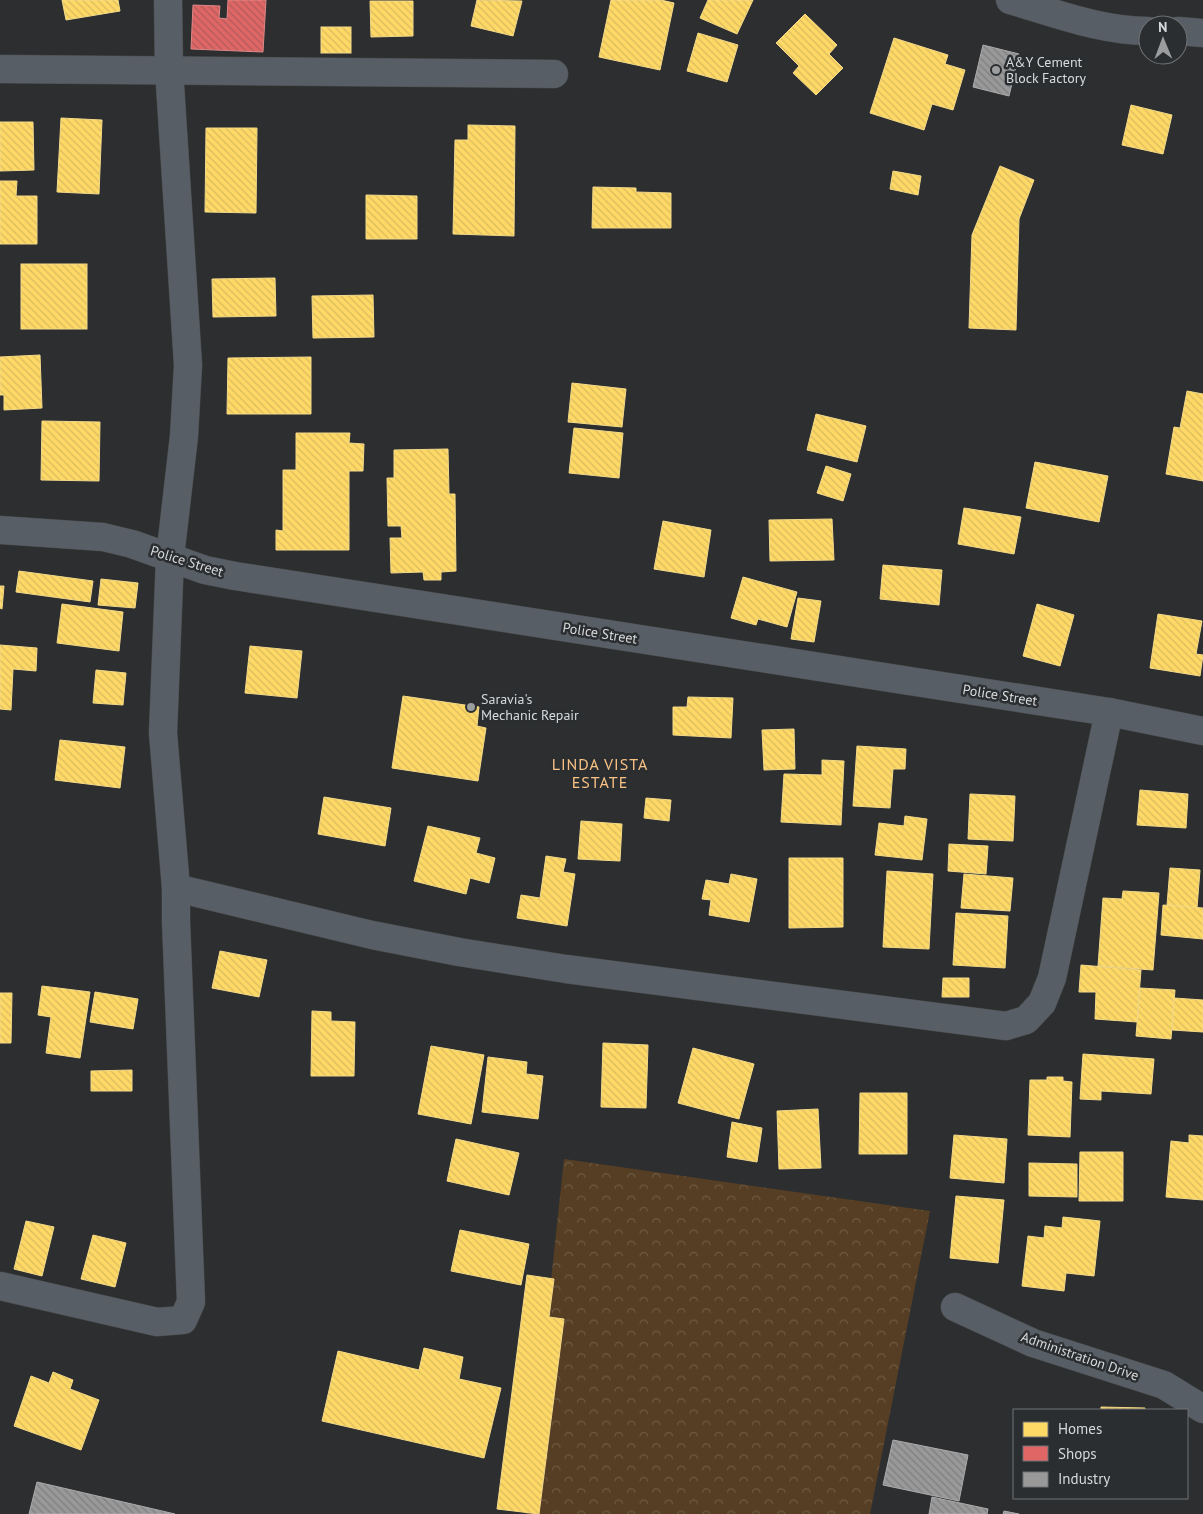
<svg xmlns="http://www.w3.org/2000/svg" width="1203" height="1514" font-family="'PT Sans',sans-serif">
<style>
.forest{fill:url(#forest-crowns)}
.homes{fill:url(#homes-back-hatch);stroke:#f3d989}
.shops{fill:url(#shops-back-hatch);stroke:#de8889}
.industry{fill:url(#industry-back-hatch);stroke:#acacad}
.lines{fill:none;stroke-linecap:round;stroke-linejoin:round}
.minor-casing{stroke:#48494a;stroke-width:29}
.tertiary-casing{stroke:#48494a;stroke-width:29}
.minor{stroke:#575e65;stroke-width:28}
.tertiary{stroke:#575e65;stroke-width:28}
.poi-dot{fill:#9c9d9f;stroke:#2b2e30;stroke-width:2}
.labels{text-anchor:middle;stroke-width:5;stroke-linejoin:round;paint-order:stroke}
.poi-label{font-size:14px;fill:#d8d9db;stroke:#2b2e30;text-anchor:start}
.street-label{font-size:14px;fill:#d8d9db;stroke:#2b2e30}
.quarter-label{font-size:16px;letter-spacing:1px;fill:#fac285;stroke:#2b2e30}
</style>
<defs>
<pattern id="forest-crowns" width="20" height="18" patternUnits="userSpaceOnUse" patternTransform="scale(1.25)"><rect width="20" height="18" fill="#563e24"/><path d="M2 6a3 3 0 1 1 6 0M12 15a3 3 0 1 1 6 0" fill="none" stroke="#6e5943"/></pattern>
<pattern id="homes-back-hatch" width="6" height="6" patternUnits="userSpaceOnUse" patternTransform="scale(1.25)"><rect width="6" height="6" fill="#ffd966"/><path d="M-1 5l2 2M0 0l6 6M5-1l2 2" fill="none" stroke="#d9bb5f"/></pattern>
<pattern id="shops-back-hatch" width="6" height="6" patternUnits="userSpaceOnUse" patternTransform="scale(1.25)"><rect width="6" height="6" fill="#e06666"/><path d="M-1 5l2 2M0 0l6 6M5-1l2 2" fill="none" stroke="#b05b5b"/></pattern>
<pattern id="industry-back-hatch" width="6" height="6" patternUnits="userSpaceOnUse" patternTransform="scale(1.25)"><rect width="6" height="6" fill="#999"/><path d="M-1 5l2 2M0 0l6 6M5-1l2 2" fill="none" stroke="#7f7f7f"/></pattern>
</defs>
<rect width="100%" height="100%" fill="#2c2e2f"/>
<path class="forest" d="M564 1159 930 1211 870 1514H526Z"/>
<g class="homes">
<path d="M62 0H118L120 11 66 20Z"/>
<path d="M477 0 522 1 513 36 471 26Z"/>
<path d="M611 0H661L674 3 660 70 599 57Z"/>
<path d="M708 0H753L737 34 700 18Z"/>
<path d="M370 1H413V36L371 37Z"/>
<path d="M805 14 837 45 829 54 843 68 816 95 793 73 799 66 776 43Z"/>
<rect x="321" y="27" width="30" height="26"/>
<path d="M698 33 738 45 727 82 687 71Z"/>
<path d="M894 38 948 55 945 64 965 70 953 110 932 104 924 130 870 113Z"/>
<path d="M1131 105 1172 115 1163 154 1122 145Z"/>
<path d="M61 118 102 120 99 194 57 192Z"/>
<path d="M0 122H33L34 170 0 171Z"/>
<path d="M468 125 515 126 514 236 453 234 455 140H468Z"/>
<path d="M206 128H257L256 213 205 212Z"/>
<path d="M1000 166 1034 180 1019 219 1016 330 969 328 972 235Z"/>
<path d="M893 171 921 176 918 195 890 189Z"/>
<path d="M0 181H17L16 196H37V244H0Z"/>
<path d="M593 187 636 188V192L671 193V228H592Z"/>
<path d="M366 195 417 196V239H366Z"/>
<rect x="21" y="264" width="66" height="65"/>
<path d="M275 278 276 316 213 317 212 279Z"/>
<path d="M373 295 374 337 313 338 312 296Z"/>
<path d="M40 355 42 408 4 410V395H0V357Z"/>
<path d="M311 357V414H227L228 358Z"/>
<path d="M572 383 626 389 622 427 568 422Z"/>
<path d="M1187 391 1203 394V481L1166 474 1174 427 1180 428Z"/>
<path d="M816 414 866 426 857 462 807 450Z"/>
<path d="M42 421 100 422 99 481 41 480Z"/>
<path d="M574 428 623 433 619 478 569 473Z"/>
<path d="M296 433H350L349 443 364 444 363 471H349V550H276V530L283 531V470H296Z"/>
<path d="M448 449 449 494H455L456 571 441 572V580H424L423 572 391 573 390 538H402L401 526H388L387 478H394V450Z"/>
<path d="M1035 462 1108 476 1099 522 1026 508Z"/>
<path d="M826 466 851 474 843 501 817 493Z"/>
<path d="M964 508 1021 517 1014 554 958 544Z"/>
<path d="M832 519 834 560 770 561 769 520Z"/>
<path d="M663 521 711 530 704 577 654 569Z"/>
<path d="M883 565 942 570 939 605 880 599Z"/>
<path d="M19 571 93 581 90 602 16 592Z"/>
<path d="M743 577 797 592 787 627 758 619 756 625 731 618Z"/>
<path d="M101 579 138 583 135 608 98 605Z"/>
<path d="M0 586H4L2 609 0 608Z"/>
<path d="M798 598 821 601 814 642 791 639Z"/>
<path d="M62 604 123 612 119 651 57 643Z"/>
<path d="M1037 604 1074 615 1060 666 1023 656Z"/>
<path d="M1158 614 1202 621 1196 654 1203 655 1200 676 1150 668Z"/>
<path d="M0 645 37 648 36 671 13 669 11 710 0 709Z"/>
<path d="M250 646 302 651 297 698 245 693Z"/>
<path d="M96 670 126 673 123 705 93 703Z"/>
<path d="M403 696 479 707 477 726 486 728 478 781 392 768Z"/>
<path d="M688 697 733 698 731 738 673 735V707H687Z"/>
<path d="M794 729 795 769 764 770 762 730Z"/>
<path d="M60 740 125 747 120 788 55 780Z"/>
<path d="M857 746 906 749 905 769H893L890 808 853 806Z"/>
<path d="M822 760 844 761 841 825 781 822 784 774 822 775Z"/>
<path d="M1140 790 1188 794 1186 828 1137 825Z"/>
<path d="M970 794 1015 796 1013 841 968 839Z"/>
<path d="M324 797 391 808 385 846 318 834Z"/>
<path d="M646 798 671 800 669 821 644 818Z"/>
<path d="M905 816 927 819 922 860 875 855 879 823 904 826Z"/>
<path d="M581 821 622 824 620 861 578 859Z"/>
<path d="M428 826 480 838 476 853 495 858 489 883 470 878 466 894 414 881Z"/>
<path d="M949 844 988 846 986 874 948 871Z"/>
<path d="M546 856 566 859 563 872 575 874 567 926 517 918 521 895 540 898Z"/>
<path d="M789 858H843V927L789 928Z"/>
<path d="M1170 868 1200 870 1197 908 1167 905Z"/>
<path d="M887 871 933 874 929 949 883 947Z"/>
<path d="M731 874 757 879 749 922 709 915 711 900 702 899 706 880 729 884Z"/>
<path d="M964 874 1013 878 1010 911 961 908Z"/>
<path d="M1123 891 1159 893 1153 970 1098 966 1103 898 1122 899Z"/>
<path d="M1163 905 1203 908V939L1161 935Z"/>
<path d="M956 913 1008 916 1005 968 953 965Z"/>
<path d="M220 951 267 960 259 997 212 988Z"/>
<path d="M1081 965 1141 970 1137 1022 1095 1019 1096 992H1079Z"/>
<path d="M943 978H969V997H942Z"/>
<path d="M42 986 90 992 80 1058 46 1053 51 1017 38 1015Z"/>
<path d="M1140 988 1175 990 1171 1039 1136 1036Z"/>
<path d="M95 992 138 999 133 1029 90 1022Z"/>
<path d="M0 993H12L11 1043H0Z"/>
<path d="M1174 998 1203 1000V1032L1172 1030Z"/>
<path d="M312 1011 331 1012V1021L355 1022 354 1076H311Z"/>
<path d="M603 1043 648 1045 646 1108 601 1107Z"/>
<path d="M431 1046 484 1055 471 1124 418 1114Z"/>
<path d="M693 1048 754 1064 739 1119 678 1103Z"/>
<path d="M1083 1054 1154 1059 1151 1094 1101 1091V1100L1080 1099Z"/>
<path d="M488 1057 527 1062 526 1074 543 1076 538 1119 482 1112Z"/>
<path d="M132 1070V1091H91V1071Z"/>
<path d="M1047 1077H1063V1081L1072 1082 1070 1137 1028 1135 1030 1080H1047Z"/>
<path d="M860 1093H907V1154H859Z"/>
<path d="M818 1109 821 1168 779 1169 777 1111Z"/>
<path d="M732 1122 762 1128 757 1162 727 1157Z"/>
<path d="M954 1135 1007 1139 1004 1183 950 1178Z"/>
<path d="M1189 1135 1203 1136V1200L1166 1197 1171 1141 1189 1143Z"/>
<path d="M456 1139 519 1153 509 1195 447 1181Z"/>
<path d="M1080 1152H1123V1201H1079Z"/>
<path d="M1029 1163 1077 1164V1197L1029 1196Z"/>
<path d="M956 1196 1004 1200 998 1263 950 1258Z"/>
<path d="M1063 1217 1100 1221 1094 1276 1066 1273 1064 1291 1022 1286 1028 1236 1044 1238 1045 1226 1062 1228Z"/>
<path d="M26 1221 54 1227 42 1276 14 1269Z"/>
<path d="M460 1230 529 1244 521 1285 451 1271Z"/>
<path d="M93 1235 126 1243 115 1287 81 1279Z"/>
<path d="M527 1275 554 1279 549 1317 564 1319 539 1514 497 1509Z"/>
<path d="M424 1348 463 1357 459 1379 501 1388 484 1458 322 1421 338 1351 419 1370Z"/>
<path d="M53 1372 73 1380 70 1389 99 1400 81 1450 14 1426 31 1376 49 1383Z"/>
<path d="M1101 1407 1145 1408V1410H1101Z"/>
</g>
<path class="shops" d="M228 0H266L263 52 191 49 193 5 220 6 219 18 227 19Z"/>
<g class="industry">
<path d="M983 45 1019 54 1009 96 973 87Z"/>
<path d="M893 1440 968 1455 959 1501 883 1485Z"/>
<path d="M37 1482 175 1514H29Z"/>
<path d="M932 1497 988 1509 987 1514H929Z"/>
<path d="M1004 1511 1019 1514H1003Z"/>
</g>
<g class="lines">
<g class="minor-casing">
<g id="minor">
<path d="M0 69 554 74"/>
<path d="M0 530 103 537 132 544 205 570 235 576 1109 712 1203 731"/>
<path d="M176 888 372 935 459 952 566 969 1006 1026 1026 1020 1042 1003 1052 978 1109 712"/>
<path d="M0 1286 157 1322 183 1320 191 1302 176 921V888L163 733 170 557 184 436 188 365 169 69 168 0"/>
<path d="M955 1307 1033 1343 1164 1385 1203 1409"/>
</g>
</g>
<g class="tertiary-casing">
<g id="tertiary">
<path d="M1010 0C1055 13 1101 31 1148 31"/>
<path d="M1178 31 1203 33"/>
</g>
</g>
<use href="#minor" class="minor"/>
<use href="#tertiary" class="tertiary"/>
</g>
<g class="poi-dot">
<circle cx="996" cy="70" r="5"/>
<circle cx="471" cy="707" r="5"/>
</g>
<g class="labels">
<g class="poi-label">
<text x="1006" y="67">A&amp;Y Cement<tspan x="1006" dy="16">Block Factory</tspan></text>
<text x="481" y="704">Saravia's<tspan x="481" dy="16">Mechanic Repair</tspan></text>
</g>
<g class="street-label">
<text transform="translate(187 561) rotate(17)" y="5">Police Street</text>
<text transform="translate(600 633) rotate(9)" y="5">Police Street</text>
<text transform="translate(1000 695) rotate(9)" y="5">Police Street</text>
<text transform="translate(1080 1356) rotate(19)" y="5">Administration Drive</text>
</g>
<g class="quarter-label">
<text x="600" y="770">LINDA VISTA<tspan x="600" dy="18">ESTATE</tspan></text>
</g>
</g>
<rect x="1013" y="1409" width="175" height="90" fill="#2b2e30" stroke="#707274"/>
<rect x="1023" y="1422" width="25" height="15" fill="#ffd966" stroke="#707274"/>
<text x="1058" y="1434" font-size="15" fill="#d8d9db">Homes</text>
<rect x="1023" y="1446" width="25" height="15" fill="#e06666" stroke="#707274"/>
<text x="1058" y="1459" font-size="15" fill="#d8d9db">Shops</text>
<rect x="1023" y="1472" width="25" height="15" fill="#999999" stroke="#707274"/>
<text x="1058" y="1484" font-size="15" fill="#d8d9db">Industry</text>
<g transform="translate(1163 40) rotate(359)"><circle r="24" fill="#2b2e30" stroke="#707274"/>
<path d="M0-4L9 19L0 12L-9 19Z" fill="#9c9d9f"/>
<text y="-8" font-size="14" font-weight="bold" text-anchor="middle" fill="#d8d9db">N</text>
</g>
</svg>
